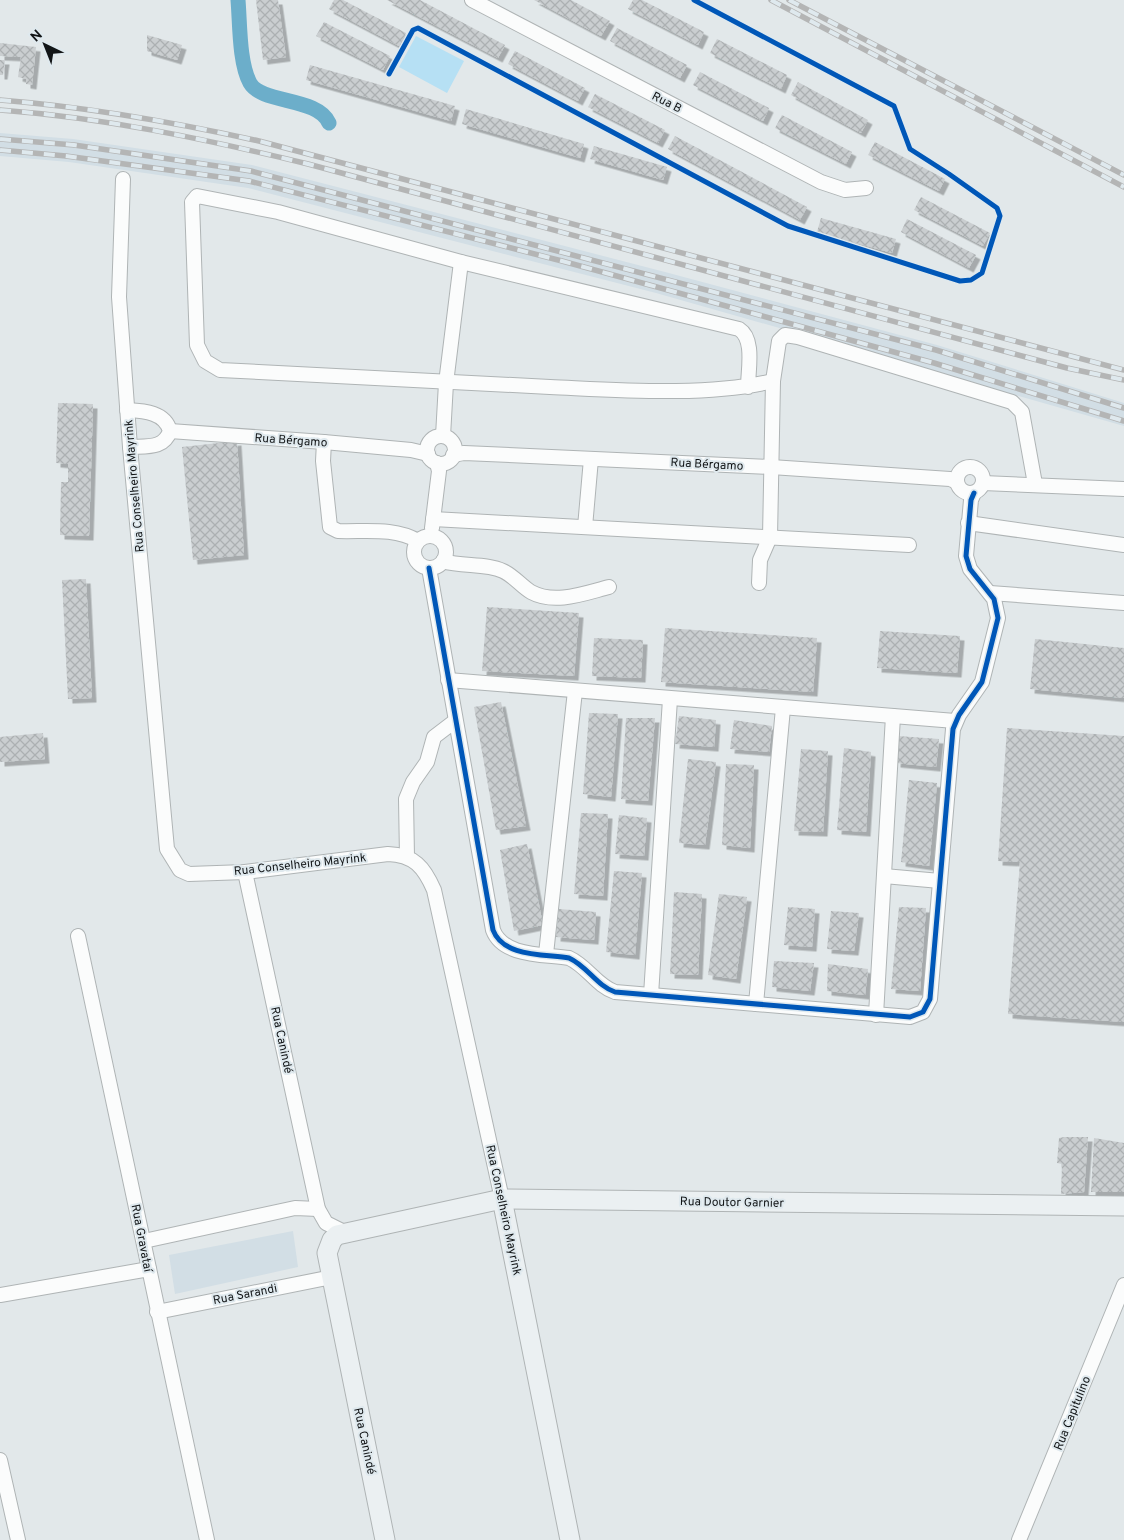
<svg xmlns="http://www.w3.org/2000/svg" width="1124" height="1540" font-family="Overpass,sans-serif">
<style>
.built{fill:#d2dee5}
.garden{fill:#b6e0f4}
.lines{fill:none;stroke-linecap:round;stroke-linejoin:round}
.canal{stroke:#6caeca;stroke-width:15}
.building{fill:url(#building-cross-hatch);filter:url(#shadow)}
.street-casing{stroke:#afb4b5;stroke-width:16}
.secondary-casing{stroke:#afb4b5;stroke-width:21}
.street{stroke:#fbfcfc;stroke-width:14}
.secondary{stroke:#ebf0f2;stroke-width:19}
.rail-casing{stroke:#b4b5b5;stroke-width:5.5}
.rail{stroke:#dfe9ee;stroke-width:4;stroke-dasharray:11;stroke-linecap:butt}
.cycleway-casing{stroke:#dfe9ee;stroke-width:8}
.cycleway{stroke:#0057b8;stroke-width:5}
.labels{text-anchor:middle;stroke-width:4;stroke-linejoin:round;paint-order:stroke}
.street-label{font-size:12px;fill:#121517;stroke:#dfe9ee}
</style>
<defs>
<pattern id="building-cross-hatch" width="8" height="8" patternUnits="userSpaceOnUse" patternTransform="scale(1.25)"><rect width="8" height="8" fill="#caced0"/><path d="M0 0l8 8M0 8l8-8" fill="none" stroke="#acb0b2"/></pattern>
<filter id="shadow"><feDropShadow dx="4.5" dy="4.5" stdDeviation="0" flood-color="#0004"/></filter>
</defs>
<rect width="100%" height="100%" fill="#e2e8ea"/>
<g class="built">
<path d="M0 133 73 139 252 165 665 272 937 345 1124 403V426L656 293 248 188 69 162 0 156Z"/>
<path d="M293 1231 298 1267 175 1294 169 1255Z"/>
</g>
<path class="garden" d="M416 36 464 61 447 93 399 67Z"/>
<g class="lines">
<path class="canal" d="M238 0C240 23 239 63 250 83 262 104 318 97 329 123"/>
</g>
<g class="building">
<path d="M256 0H278L286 57 263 60Z"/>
<path d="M334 0H343L406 33 399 46 329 9Z"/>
<path d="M387 0H420L505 45 498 58Z"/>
<path d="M534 0H571L610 21 601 36Z"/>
<path d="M633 0H642L704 32 698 45 628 9Z"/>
<path d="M324 22 390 56 383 70 316 36Z"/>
<path d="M617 28 687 65 680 78 610 41Z"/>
<path d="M147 35 182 45 177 60 147 51Z"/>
<path d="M717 39 787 75 781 89 710 53Z"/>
<path d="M0 43 36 47 32 85 26 84V79L18 77 21 57 0 56Z"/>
<path d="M515 51 585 88 578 101 508 64Z"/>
<path d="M0 60H5L3 75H0Z"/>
<path d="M310 65 455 106 451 121 306 80Z"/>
<path d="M700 72 769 108 763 121 693 85Z"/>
<path d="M798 82 868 120 861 133 791 95Z"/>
<path d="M595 94 665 130 658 143 588 107Z"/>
<path d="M466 109 584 144 580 158 462 124Z"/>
<path d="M782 115 852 152 846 164 775 128Z"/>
<path d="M675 136 807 207 800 220 668 149Z"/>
<path d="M875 142 945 179 939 191 868 155Z"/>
<path d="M594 146 667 167 663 180 590 159Z"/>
<path d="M921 197 990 233 983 246 914 210Z"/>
<path d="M821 218 896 239 892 253 817 232Z"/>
<path d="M907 219 976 255 969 268 901 232Z"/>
<path d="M58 403 93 404 89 536 60 535 61 482H68V464L56 463Z"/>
<path d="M237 441 244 555 193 560 182 447Z"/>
<path d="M86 579 92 698 68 699 62 580Z"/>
<path d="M487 607 579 613 574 676 482 671Z"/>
<path d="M665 628 817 638 813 692 661 682Z"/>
<path d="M880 631 960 636 957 673 877 668Z"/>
<path d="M594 638 643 640 641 678 592 676Z"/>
<path d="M1035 639 1124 648V698L1030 689Z"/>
<path d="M501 702 526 826 496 830 474 707Z"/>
<path d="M589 713 618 714 611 797 583 794Z"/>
<path d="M679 716 716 720 714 747 675 744Z"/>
<path d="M626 718H655L648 801 621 799Z"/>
<path d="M734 720 772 726 769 752 730 749Z"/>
<path d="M1007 728 1124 736V1022L1008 1014 1020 862 998 861Z"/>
<path d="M43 733 45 759 0 762V737Z"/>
<path d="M898 736 939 739 936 767 896 763Z"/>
<path d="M844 748 871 752 866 832 837 830Z"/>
<path d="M801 749 828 751 823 832 794 831Z"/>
<path d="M688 759 716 762 705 845 679 843Z"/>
<path d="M726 764 754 765 750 848 722 845Z"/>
<path d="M909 780 937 783 929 866 901 862Z"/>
<path d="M581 813 608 814 603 896 574 894Z"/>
<path d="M619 815 647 818 644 856 615 854Z"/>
<path d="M527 844 543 925 514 931 500 850Z"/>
<path d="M614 871 642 873 635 955 606 952Z"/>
<path d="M674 892 702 894 698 975 670 974Z"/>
<path d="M719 894 747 897 736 979 708 975Z"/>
<path d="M788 907 815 909 812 947 784 945Z"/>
<path d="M899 907 926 908 920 991 891 989Z"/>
<path d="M559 909 596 912 594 940 556 937Z"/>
<path d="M831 911 859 913 854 951 827 949Z"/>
<path d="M774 961 814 963 810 991 772 987Z"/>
<path d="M828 964 868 969 865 995 827 991Z"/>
<path d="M1064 1137H1088L1084 1192 1061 1194 1062 1164 1057 1163 1059 1138Z"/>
<path d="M1094 1138 1124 1143V1192H1091Z"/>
</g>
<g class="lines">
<g class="street-casing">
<g id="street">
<path d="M472 0 821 182 845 190 866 188"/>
<path d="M123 179 119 297 130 447 167 849 180 870 189 874 245 872 388 854C414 855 424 867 434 890L502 1199"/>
<path d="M748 387C748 370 755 339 739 329L461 262 278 212 197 196 192 202 197 345 205 361 220 370C330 376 440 382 550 387 618 390 707 397 773 381"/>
<path d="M127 410C144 411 165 412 170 431 164 449 147 446 130 447"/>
<path d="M170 431 324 442 411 450 428 454"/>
<path d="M443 436 446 383 461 262"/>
<circle cx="441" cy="450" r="14"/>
<path d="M324 442 323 461 330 527 338 531C365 532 394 527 418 541"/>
<path d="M453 455 464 453 771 467 950 479 957 482"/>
<circle cx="970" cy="480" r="13"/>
<path d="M983 483 1124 489"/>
<path d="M433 519 909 545"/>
<path d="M968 523 1124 545"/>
<path d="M585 527 591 459"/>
<path d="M432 528 439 471 437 463"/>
<circle cx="430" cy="552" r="16"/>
<path d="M443 561C462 567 486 563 503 571 514 576 521 586 531 592 555 605 585 593 609 587"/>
<path d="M429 568 493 930C503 957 544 954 569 958 587 966 597 986 615 992L910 1017 923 1012 930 999 953 729 959 715 982 682 998 618 994 599 970 569 966 556 971 500 974 493"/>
<path d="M759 583 760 560 770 537 773 381 779 341 785 335 798 337 1012 402 1022 412 1035 484"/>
<path d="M990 593 1124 603"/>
<path d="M448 680 955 721"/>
<path d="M407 857 406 799 413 782 427 762 434 737 455 721"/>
<path d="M245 872 318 1209 326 1223 344 1232"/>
<path d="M884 876 940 881"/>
<path d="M78 936 207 1540"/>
<path d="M546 954 575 691"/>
<path d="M651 995 670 699"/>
<path d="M756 1004 783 708"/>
<path d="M876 1015 893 716"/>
<path d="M144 1241 295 1208 318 1209"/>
<path d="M0 1295 149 1269"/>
<path d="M157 1312 332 1277"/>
<path d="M0 1460 18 1540"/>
<path d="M1019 1540 1124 1285"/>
</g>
</g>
<g class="secondary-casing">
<g id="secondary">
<path d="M502 1199 570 1540"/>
<path d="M385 1540 327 1253 332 1240 337 1235 502 1199 1124 1206"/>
</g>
</g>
<use href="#street" class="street"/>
<use href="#secondary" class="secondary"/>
<g class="rail-casing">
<g id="rail">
<path d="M771 0 1124 187"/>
<path d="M789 0 1124 175"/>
<path d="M0 100C88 107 173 122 259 141L1124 370"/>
<path d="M0 110C106 118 205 139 308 164L1067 368 1124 380"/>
<path d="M0 139 74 145 251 171 936 350 1124 408"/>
<path d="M0 150 66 156 249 181 562 261 934 363 1124 421"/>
</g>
</g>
<use href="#rail" class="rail"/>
<g class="cycleway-casing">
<g id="cycleway">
<path d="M389 74 413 30 418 28 788 226 960 281 971 280 982 273 1000 216 997 208 949 174 910 149 894 106 694 0"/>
<path d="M429 568 493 930C503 957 544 954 569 958 587 966 597 986 615 992L910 1017 923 1012 930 999 953 729 959 715 982 682 998 618 994 599 970 569 966 556 971 500 974 493"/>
</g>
</g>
<use href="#cycleway" class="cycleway"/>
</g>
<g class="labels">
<g class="street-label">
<text transform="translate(667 102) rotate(27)" y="4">Rua B</text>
<text transform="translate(291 440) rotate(4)" y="4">Rua Bérgamo</text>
<text transform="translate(707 464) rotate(3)" y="4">Rua Bérgamo</text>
<text transform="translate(134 486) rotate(-95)" y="4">Rua Conselheiro Mayrink</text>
<text transform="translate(300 864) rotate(-6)" y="4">Rua Conselheiro Mayrink</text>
<text transform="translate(282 1040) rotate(78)" y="4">Rua Canindé</text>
<text transform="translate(732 1202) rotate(1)" y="4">Rua Doutor Garnier</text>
<text transform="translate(504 1210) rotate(78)" y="4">Rua Conselheiro Mayrink</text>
<text transform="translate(142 1238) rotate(79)" y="4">Rua Gravataí</text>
<text transform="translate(245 1294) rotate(-11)" y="4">Rua Sarandi</text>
<text transform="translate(1072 1413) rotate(-68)" y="4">Rua Capitulino</text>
<text transform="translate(365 1441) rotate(78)" y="4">Rua Canindé</text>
</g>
</g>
<g transform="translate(45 45) rotate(317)" stroke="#dfe9ee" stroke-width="4" paint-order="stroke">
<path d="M0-4L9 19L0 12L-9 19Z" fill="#121517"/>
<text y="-8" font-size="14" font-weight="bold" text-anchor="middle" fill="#121517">N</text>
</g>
</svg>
